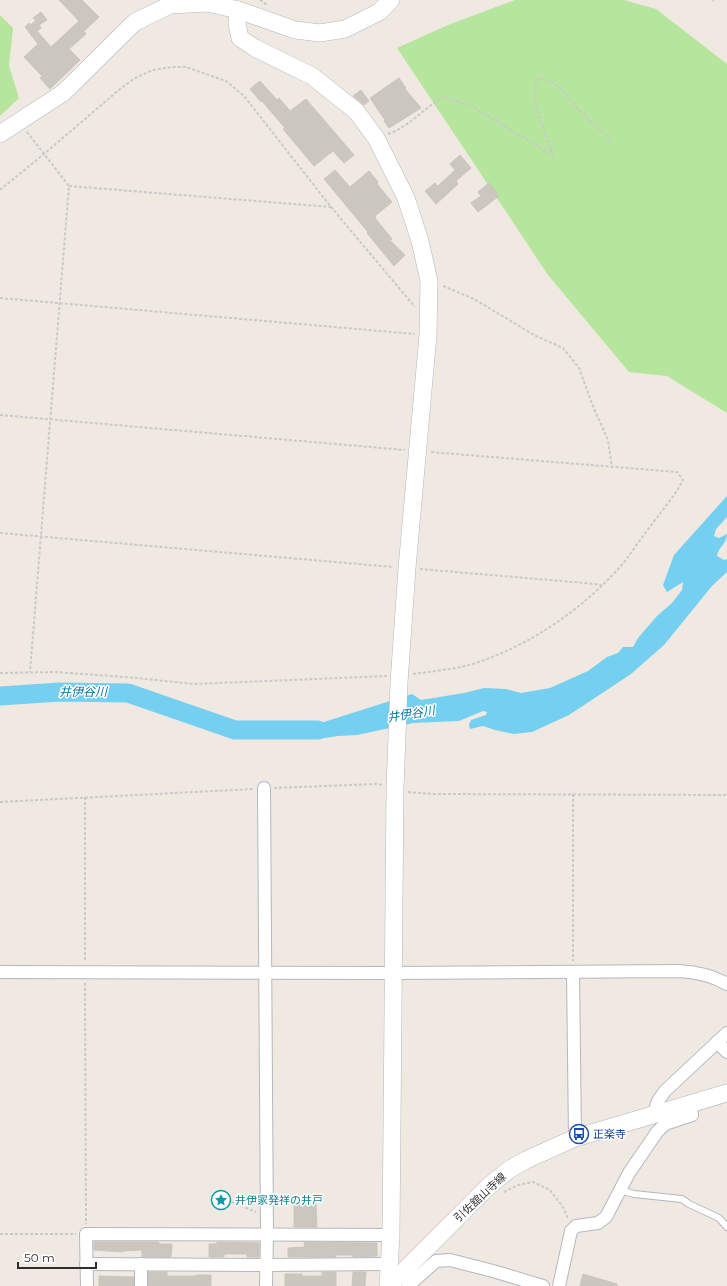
<svg xmlns="http://www.w3.org/2000/svg" width="727" height="1286" font-family="Montserrat,'Noto Sans JP',sans-serif">
<style>
.green{fill:#b6e59e}
.water{fill:#75cff0}
.lines{fill:none;stroke-linecap:round;stroke-linejoin:round}
.river{stroke:#75cff0;stroke-width:19}
.building{fill:#cbc7bf;stroke:#cbc5ba}
.lane-casing{stroke:#b4b7c1;stroke-width:8}
.street-casing{stroke:#b4b7c1;stroke-width:14}
.secondary-casing{stroke:#b4b7c1;stroke-width:18}
.path{stroke:#c9c9c9;stroke-width:2;stroke-dasharray:3 2;stroke-linecap:butt}
.lane{stroke:#fff;stroke-width:6}
.street{stroke:#fff;stroke-width:12}
.secondary{stroke:#fff;stroke-width:17}
.labels{text-anchor:middle;stroke-width:3;stroke-linejoin:round;paint-order:stroke}
.transit-label{font-size:11px;fill:#164399;stroke:#fff;text-anchor:start}
.street-label{font-size:11px;fill:#2e2e2e;stroke:#fff}
.culture-label{font-size:11px;fill:#0d838f;stroke:#fff;text-anchor:start}
.water-label{font-size:12px;font-style:italic;fill:#0d6fa3;stroke:#fff}
</style>
<rect width="100%" height="100%" fill="#efe9e1"/>
<g class="green">
<path d="M515 0H624L656 9 727 64V413L667 376 629 372 548 275 397 48 448 25Z"/>
<path d="M0 15 13 28 9 66 19 98 0 116Z"/>
</g>
<path class="water" d="M727 496V517L716 529 714 536 719 538 727 534C727 544 718 547 717 556L724 560 727 559V572L712 586 664 645 631 674 569 715 532 732 514 734 495 730 483 726 470 729 469 725 471 720 486 715 487 712 483 711 459 721 413 723 357 735 338 736 318 739 292 738V726L305 728 412 694 421 700 464 693 484 688 506 689 521 693 550 688 588 671 607 657 618 653 623 647H633L638 638 657 616 672 603 682 590 683 582 667 592 663 585 674 555Z"/>
<g class="lines">
<path class="river" d="M0 696 60 692 128 693 235 730H318"/>
</g>
<g class="building">
<path d="M59 0H82L99 17 84 31 86 34 69 49 80 60 50 89 40 78 42 76 24 57 38 44 25 27 29 23 30 25 36 21 33 18 41 12 47 20 39 25 41 28 37 31 51 47 79 21Z"/>
<path d="M399 78 406 88 405 89 421 108 389 128 384 121 385 120 370 98Z"/>
<path d="M260 81 277 100 279 98 290 111 306 99 354 155 344 163 333 151 314 166 283 129 285 128 262 101 261 102 250 89Z"/>
<path d="M361 90 369 101 364 105 353 96Z"/>
<path d="M460 155 471 168 456 181 458 184 436 204 425 191 435 183 438 186 455 170 450 164Z"/>
<path d="M335 170 350 187 369 171 378 182 377 184 392 202 375 216 376 218H375L392 239 390 240 405 255 394 266 367 233 368 232 324 179Z"/>
<path d="M489 183 499 196 478 212 471 203 481 196 478 192Z"/>
<path d="M294 1204H316L317 1227H294Z"/>
<path d="M94 1242H159V1244H172L171 1257H142V1250L123 1251V1252L94 1250Z"/>
<path d="M217 1242 259 1243V1257H247V1254H224V1257H209V1244H217Z"/>
<path d="M304 1242 377 1243V1256L353 1257V1255H336V1257H288V1248L305 1247Z"/>
<path d="M148 1272H167V1276H196V1275H211V1286H148Z"/>
<path d="M322 1272H336V1286H285V1274H302V1276H322Z"/>
<path d="M353 1272H366L365 1286H352Z"/>
<path d="M583 1274 617 1284V1286H580Z"/>
<path d="M99 1276 134 1277V1286H99Z"/>
</g>
<g class="lines">
<g class="lane-casing">
<path id="lane" d="M620 1190 634 1194 682 1199 689 1204 719 1218 727 1227"/>
</g>
<g class="street-casing">
<g id="street">
<path d="M264 788 267 1235 266 1286"/>
<path d="M0 972 393 973 678 971C696 972 712 975 727 984"/>
<path d="M573 972 575 1138"/>
<path d="M717 1042 727 1052"/>
<path d="M653 1115 658 1101 665 1091 727 1033"/>
<path d="M86 1264 266 1265 389 1264"/>
<path d="M87 1286 86 1234 391 1235"/>
<path d="M141 1286V1264"/>
<path d="M408 1286 436 1261 450 1260 493 1271 543 1286"/>
<path d="M559 1286 571 1231 576 1226 598 1223 606 1217 629 1173 657 1132 665 1124 692 1115 690 1104"/>
</g>
</g>
<g class="secondary-casing">
<g id="secondary">
<path d="M238 10 237 24 240 38 255 48 312 76 356 111 376 138 406 198 420 241 429 281 428 335 407 568 399 683 395 789 391 1235 388 1286"/>
<path d="M0 134 63 93 135 22 170 5 208 3 238 10 295 30 320 33 345 29 379 12 391 0"/>
<path d="M389 1286 490 1185 510 1169 526 1160 575 1138 727 1093"/>
</g>
</g>
<g class="path">
<path d="M260 0 267 5"/>
<path d="M713 0 714 1"/>
<path d="M27 132 69 186 30 672"/>
<path d="M388 134C409 127 424 108 443 97L469 105 553 155C546 134 529 100 537 80L542 78 553 83 563 90 576 107 611 140"/>
<path d="M69 186 331 207"/>
<path d="M0 190 44 154 120 89 135 78 153 70 172 67H186L226 81 244 96 331 207 415 307"/>
<path d="M443 286 474 299 534 335 563 348 579 368 592 404 608 440 612 468"/>
<path d="M0 298 415 334"/>
<path d="M0 415 405 450"/>
<path d="M0 533 393 567"/>
<path d="M420 569 585 583 602 585"/>
<path d="M0 673 56 672 137 678 194 684 387 676"/>
<path d="M413 674C435 671 458 669 479 662 534 643 587 606 625 561 632 552 639 541 646 532 659 514 673 499 683 480L677 472 430 452"/>
<path d="M274 788 376 784 383 785"/>
<path d="M408 792 433 794 727 795"/>
<path d="M573 794V961"/>
<path d="M85 797V962"/>
<path d="M0 802 253 789"/>
<path d="M85 983 86 1224"/>
<path d="M504 1192 518 1185 533 1182 550 1190 563 1207 568 1219"/>
<path d="M227 1200 256 1212"/>
<path d="M0 1234H76"/>
</g>
<use href="#lane" class="lane"/>
<use href="#street" class="street"/>
<use href="#secondary" class="secondary"/>
</g>
<defs>
<g id="bus-ring" transform="scale(1)"><circle r="9.5" fill="#fff" stroke="#1a4fb4" stroke-width="1.5"/><path d="M-5-6H5V4H4V6H2V4H-2V6H-4V4H-5ZM-3.5-4V0h7V-4ZM-3.5 1.2v1.5H-2V1.2ZM2 1.2v1.5H3.5V1.2Z" fill="#1a4fb4"/></g>
<g id="sight-ring" transform="scale(1)"><circle r="9.5" fill="#fff" stroke="#0f9aa8" stroke-width="1.5"/><path d="M0-6L1.8-2.2L6-1.7L2.9 1.2L3.7 5.4L0 3.3L-3.7 5.4L-2.9 1.2L-6-1.7L-1.8-2.2Z" fill="#0f9aa8"/></g>
</defs>
<g fill-rule="evenodd">
<use href="#bus-ring" x="579" y="1134"/>
<use href="#sight-ring" x="221" y="1200"/>
</g>
<g class="labels">
<g class="transit-label">
<text x="593" y="1138">正楽寺</text>
</g>
<g class="street-label">
<text transform="translate(480 1197) rotate(-43)" y="4">引佐舘山寺線</text>
</g>
<g class="culture-label">
<text x="235" y="1204">井伊家発祥の井戸</text>
</g>
<g class="water-label">
<text x="83" y="696">井伊谷川</text>
<text transform="translate(411 714) rotate(-9)" y="4">井伊谷川</text>
</g>
</g>
<path d="M18 1262v6h78v-6" fill="none" stroke="#2e2e2e" stroke-width="2"/>
<text x="24" y="1262" font-size="12" fill="#2e2e2e" stroke="#ffffff" stroke-width="3" paint-order="stroke">50 m</text>
</svg>
